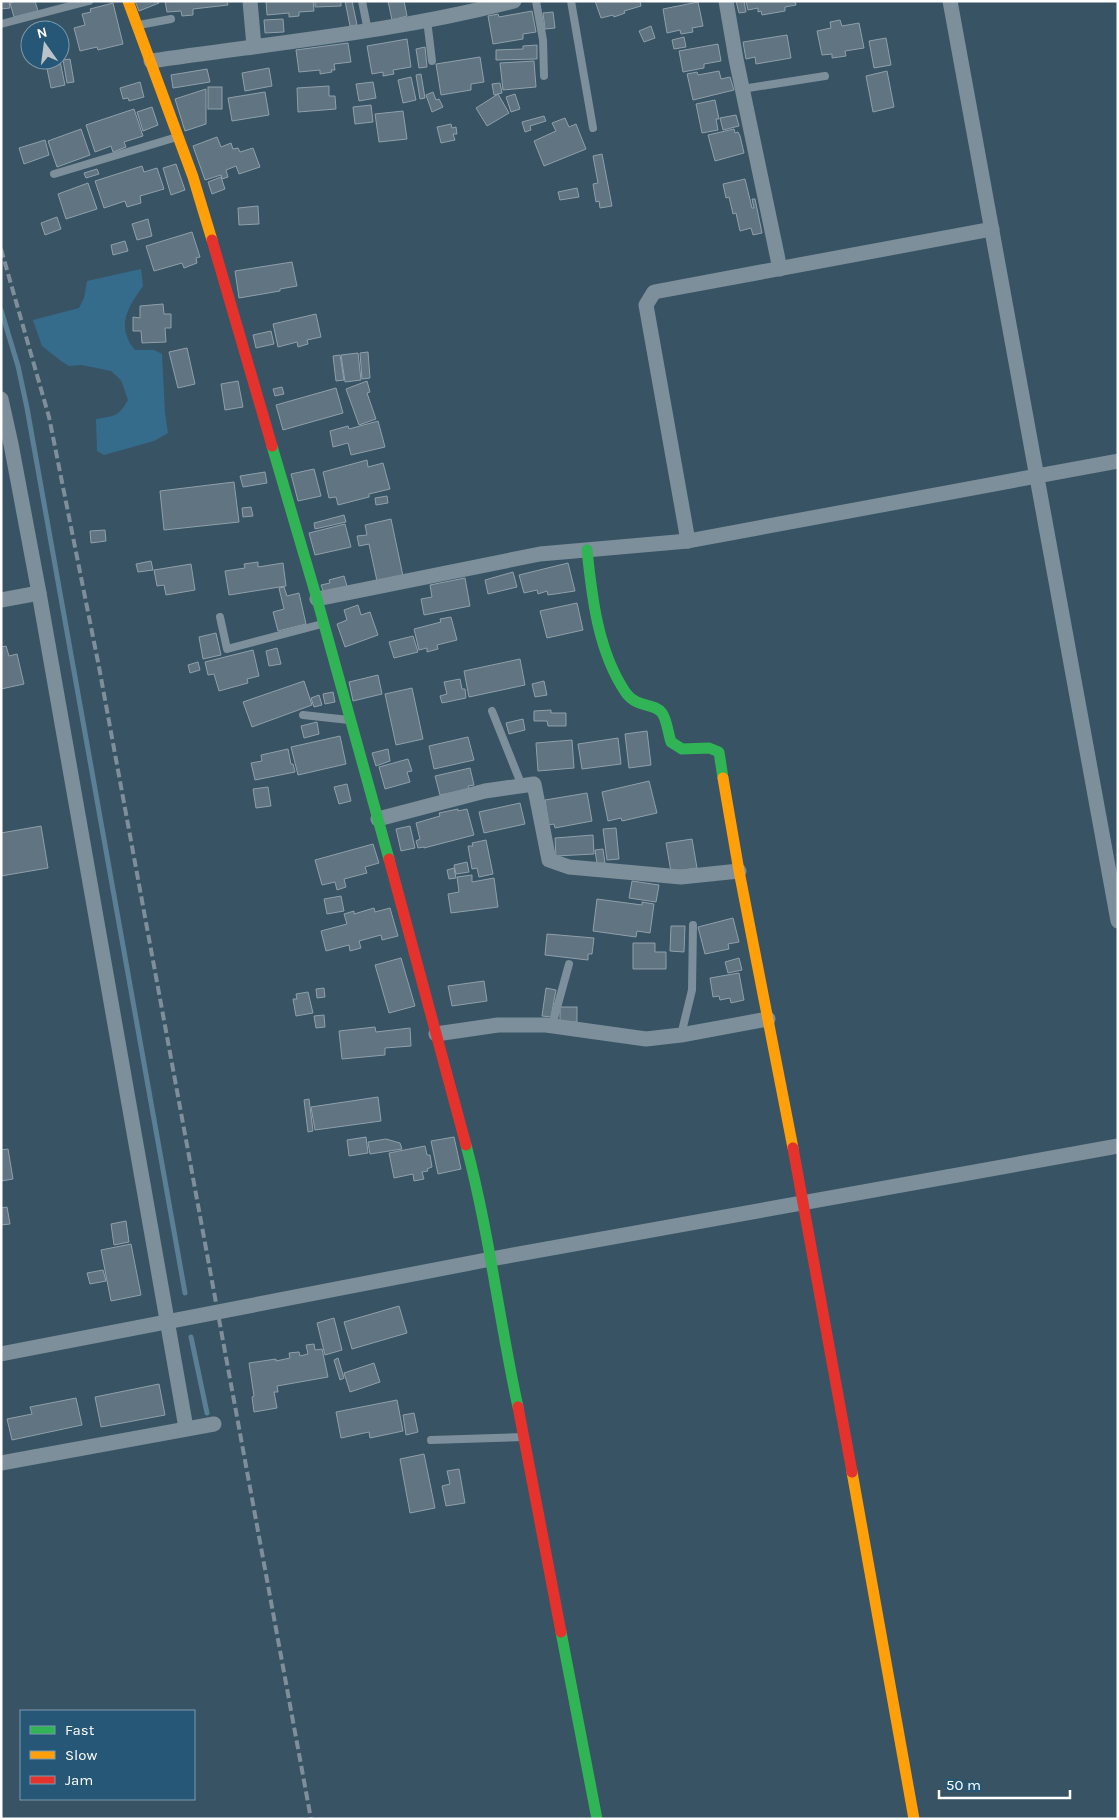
<svg xmlns="http://www.w3.org/2000/svg" width="1119" height="1820" font-family="Karla,sans-serif">
<style>
.green{fill:#366c8b}
.lines{fill:none;stroke-linecap:round;stroke-linejoin:round}
.stream{stroke:#5b7f94;stroke-width:5}
.building{fill:#607481;stroke:#8fa0aa}
.lane{stroke:#7c8f9b;stroke-width:8}
.street{stroke:#7c8f9b;stroke-width:15}
.fast{stroke:#30b455;stroke-width:11}
.slow{stroke:#ff9f0a;stroke-width:11}
.jam{stroke:#e5322d;stroke-width:11}
.rail{stroke:#7e8f9b;stroke-width:4;stroke-dasharray:9 4;stroke-linecap:butt}
</style>
<rect width="100%" height="100%" fill="#385364"/>
<path class="green" d="M141 269 143 286C133 300 120 318 127 336 128 341 132 346 135 350H154L162 354 165 413 168 433 154 441 104 455 97 451 96 419C115 416 119 416 128 400L121 380 111 371 82 365 69 366 61 361 42 346 33 320 79 308 84 298 87 281Z"/>
<g class="lines">
<g class="stream">
<path d="M1 310 18 366 27 408 185 1293"/>
<path d="M191 1337 207 1413"/>
</g>
</g>
<g class="building">
<path d="M1 1H9L10 8 1 9Z"/>
<path d="M16 1H35L38 11 14 17 10 3Z"/>
<path d="M135 1H159V3L139 11Z"/>
<path d="M165 1H227L228 5 193 9V15L182 16 181 11 167 12Z"/>
<path d="M266 1H313L314 11 299 12V16L289 17V13L267 15Z"/>
<path d="M315 1H341V6L315 7Z"/>
<path d="M345 1H352L357 25 350 26Z"/>
<path d="M388 1H404L407 16 392 20Z"/>
<path d="M595 1H640L641 6 624 11 625 13 614 17 613 15 601 18Z"/>
<path d="M736 1H744L746 12 739 13Z"/>
<path d="M746 1H795L796 5 785 7V11L762 15 761 11 758 12V8L748 10Z"/>
<path d="M698 2 703 26 692 28 693 32 681 34 680 30 667 33 663 9Z"/>
<path d="M113 3 123 44 98 50 97 47 80 51 74 28 85 25 82 14 91 12 90 9Z"/>
<path d="M532 11 536 32 523 34V39L493 44 488 16 498 14 499 17Z"/>
<path d="M553 12 555 28 545 29 543 13Z"/>
<path d="M283 19 284 32 265 33 264 20Z"/>
<path d="M840 20 842 26 859 23 864 48 845 51 846 56 832 58V54L822 55 817 31 831 28 830 22Z"/>
<path d="M651 26 655 38 644 42 639 31Z"/>
<path d="M787 35 791 58 756 64 755 57 746 59 743 42Z"/>
<path d="M684 37 686 47 674 49 672 40Z"/>
<path d="M886 38 891 65 874 68 869 41Z"/>
<path d="M407 39 411 67 393 70 394 74 383 76V72L372 74 367 46Z"/>
<path d="M348 43 351 62 334 64 335 70H331L332 72 320 74V70L299 72 296 50Z"/>
<path d="M718 44 721 61 704 64V68L683 72 679 51Z"/>
<path d="M537 45V59L496 60V50L523 49V46Z"/>
<path d="M425 47 427 67 419 68 416 49Z"/>
<path d="M480 57 484 82 471 84V90L441 95 436 64Z"/>
<path d="M70 59 74 82 67 83 63 60Z"/>
<path d="M60 61 65 85 51 88 46 64Z"/>
<path d="M534 61 536 87 503 90 500 63Z"/>
<path d="M269 68 272 86 245 91 242 73Z"/>
<path d="M207 69 210 82 173 88 171 75Z"/>
<path d="M719 71 721 79 730 77 734 90 693 100 687 74 697 72 698 75Z"/>
<path d="M887 71 894 107 873 112 866 76Z"/>
<path d="M421 74 425 98 420 99 416 75Z"/>
<path d="M411 77 416 100 403 103 398 80Z"/>
<path d="M140 82 144 97 129 101 128 98 123 99 120 88Z"/>
<path d="M373 82 376 98 359 101 356 84Z"/>
<path d="M500 83 502 93 494 95 492 84Z"/>
<path d="M329 86V96H335L336 109 298 112 297 88Z"/>
<rect x="208" y="87" width="14" height="22"/>
<path d="M206 89V124L185 131 175 99Z"/>
<path d="M265 92 269 115 232 121 228 98Z"/>
<path d="M433 92 436 100 439 99 443 107 432 112 426 95Z"/>
<path d="M498 94 509 113 487 126 476 108Z"/>
<path d="M515 94 520 109 511 112 506 97Z"/>
<path d="M715 100 719 119H716L718 130 702 133 696 104Z"/>
<path d="M371 105 373 122 355 124 353 107Z"/>
<path d="M152 107 158 125 143 131 137 112Z"/>
<path d="M134 109 143 136 124 142 126 147 113 152 111 146 95 152 86 125Z"/>
<path d="M403 111 407 139 379 142 375 114Z"/>
<path d="M736 115 739 126 723 130 720 118Z"/>
<path d="M544 116 546 121 530 126 531 130 525 132 522 122Z"/>
<path d="M565 118 569 127 576 124 586 149 544 166 534 141 556 131 552 123Z"/>
<path d="M451 124 452 128 456 127 457 134H453L455 140 441 143 437 127Z"/>
<path d="M81 129 90 155 57 167 48 141Z"/>
<path d="M734 129 735 133 738 132 740 136 744 153 715 161 708 135Z"/>
<path d="M217 137 221 147 231 143 233 149 238 148 240 152 253 148 260 167 239 174 236 166 226 170 228 177 222 179 221 175 205 180 193 146Z"/>
<path d="M45 140 49 155 24 164 19 148Z"/>
<path d="M602 154 612 206 600 208 599 201 596 202 593 184 598 183 593 156Z"/>
<path d="M176 164 185 190 171 195 163 168Z"/>
<path d="M142 166 144 172 157 168 164 189 140 196 141 203 127 207 125 201 104 208 95 181Z"/>
<path d="M97 169 99 174 86 178 84 173Z"/>
<path d="M221 177 225 189 212 194 208 182Z"/>
<path d="M745 179 752 208H754L752 199H755L762 233 753 235 751 228 740 231 736 213 733 214 729 197 726 198 723 184Z"/>
<path d="M88 183 97 209 66 219 58 194Z"/>
<path d="M577 188 579 197 560 200 558 192Z"/>
<path d="M258 206 259 224 239 225 238 208Z"/>
<path d="M57 217 61 229 45 235 41 223Z"/>
<path d="M148 219 152 236 137 240 132 224Z"/>
<path d="M192 232 200 257 196 258 197 263 184 268 182 263 154 271 146 246Z"/>
<path d="M125 241 128 251 113 255 111 245Z"/>
<path d="M292 262 297 286 280 289V291L239 298 235 271Z"/>
<path d="M163 304 164 314H171V328H165L166 342 142 343 141 331H133V317L140 318V306Z"/>
<path d="M316 314 321 337 307 340 308 344 298 347 297 342 278 347 273 324Z"/>
<path d="M271 331 274 344 256 348 253 335Z"/>
<path d="M187 348 195 384 178 388 169 352Z"/>
<path d="M368 352 370 378 362 379 360 353Z"/>
<path d="M358 353 361 380 345 382 341 355Z"/>
<path d="M340 355 344 380 336 381 333 356Z"/>
<path d="M238 381 243 407 225 410 221 384Z"/>
<path d="M367 381 370 392 367 393 376 419 359 425 346 389Z"/>
<path d="M282 387 284 394 275 396 273 389Z"/>
<path d="M336 388 343 413 283 430 276 405Z"/>
<path d="M378 421 385 447 351 455 348 443 333 447 330 431 348 426 349 429Z"/>
<path d="M367 460 368 467 383 463 390 489 369 494V497L338 505 336 497 329 498 323 472Z"/>
<path d="M314 469 321 496 298 501 291 474Z"/>
<path d="M265 472 267 483 243 487 240 476Z"/>
<path d="M234 482 239 522 164 530 160 491Z"/>
<path d="M387 496 388 503 376 505 375 498Z"/>
<path d="M251 507 253 516 243 517 242 508Z"/>
<path d="M344 515 346 522 315 529 314 523Z"/>
<path d="M391 519 403 576 377 581 369 544 359 546 357 536 367 535 365 525Z"/>
<path d="M345 524 351 547 315 555 309 533Z"/>
<path d="M105 530 106 541 91 543 90 531Z"/>
<path d="M151 561 153 570 138 572 136 564Z"/>
<path d="M258 562V567L283 563 286 586 229 595 225 571 245 568 244 564Z"/>
<path d="M568 563 575 591 548 595 547 591 538 594 537 590 524 593 519 575Z"/>
<path d="M191 564 195 590 166 595 164 585 157 586 154 570Z"/>
<path d="M513 572 517 587 488 594 485 580Z"/>
<path d="M344 576 347 586 324 593 321 585 330 583 329 580Z"/>
<path d="M465 578 470 606 424 615 421 599 432 597 430 585Z"/>
<path d="M284 587 287 596 299 593 306 624 278 631 273 612 284 609 279 588Z"/>
<path d="M577 603 583 630 547 638 540 611Z"/>
<path d="M358 605 361 615 370 612 378 635 345 647 337 624 347 620 344 610Z"/>
<path d="M451 617 457 640 437 645 438 649 427 652V648L419 650 414 629 441 622 440 619Z"/>
<path d="M216 633 221 655 203 659 199 637Z"/>
<path d="M413 636 418 652 394 658 389 642Z"/>
<path d="M6 646 9 656 17 654 24 684 1 689V647Z"/>
<path d="M277 648 281 664 269 666 266 651Z"/>
<path d="M253 650 259 676 247 679 248 683 219 691 214 674 208 675 205 662Z"/>
<path d="M520 659 525 685 469 697 464 671Z"/>
<path d="M198 662 200 670 190 673 188 665Z"/>
<path d="M378 675 382 694 353 701 349 682Z"/>
<path d="M460 679 462 689H465L466 698 442 703 440 696 447 694 444 682Z"/>
<path d="M304 681 312 705 252 727 243 702Z"/>
<path d="M544 681 547 695 535 697 532 684Z"/>
<path d="M412 688 423 739 396 745 385 694Z"/>
<path d="M333 692 335 702 325 704 323 694Z"/>
<path d="M319 695 322 705 314 707 311 698Z"/>
<path d="M551 710V713H566V726H548L547 721H534V711Z"/>
<path d="M523 719 525 730 509 734 506 723Z"/>
<path d="M317 722 319 734 304 738 301 726Z"/>
<path d="M647 731 651 765 629 768 625 734Z"/>
<path d="M340 736 346 764 298 775 291 747Z"/>
<path d="M468 737 474 760 434 769 429 746Z"/>
<path d="M618 738 621 764 582 769 578 744Z"/>
<path d="M572 740 574 768 538 771 536 743Z"/>
<path d="M288 749 291 764H293L295 772 255 780 251 763 262 761 261 755Z"/>
<path d="M388 749 390 761 376 766 372 753Z"/>
<path d="M408 759 412 771 407 772 410 782 385 789 379 767Z"/>
<path d="M470 768 474 785 468 786 469 789 440 795 435 776Z"/>
<path d="M649 781 657 813 622 821 621 818 608 821 602 792Z"/>
<path d="M347 784 351 801 339 804 334 787Z"/>
<path d="M268 787 271 806 256 808 253 789Z"/>
<path d="M587 793 592 821 555 828 554 824 549 825 545 800Z"/>
<path d="M520 803 525 824 484 833 479 812Z"/>
<path d="M458 809V811L467 809 474 835 424 848V847L418 848 416 841 420 839 416 823 440 816 439 813Z"/>
<path d="M41 826 48 868 1 876V833Z"/>
<path d="M410 826 415 848 401 851 396 829Z"/>
<path d="M616 828 619 859 607 860 603 829Z"/>
<path d="M593 835 594 854 556 856 555 838Z"/>
<path d="M692 839 697 868 671 872 666 843Z"/>
<path d="M486 840 493 874 479 877 477 868 472 869 468 846H473L472 843Z"/>
<path d="M373 844 379 863 365 867 367 873 344 879 346 887 337 890 335 882 322 885 315 860Z"/>
<path d="M603 849 605 863 597 864 595 850Z"/>
<path d="M467 862 469 872 456 874 454 865Z"/>
<path d="M454 868 456 878 449 879 447 870Z"/>
<path d="M472 875V882L494 878 498 907 451 913 448 894 459 892 457 877Z"/>
<path d="M632 881 659 885 656 902 629 898Z"/>
<path d="M341 896 344 911 327 914 324 899Z"/>
<path d="M597 899 642 905V902L654 904 650 933 637 931 636 937 593 931Z"/>
<path d="M374 908 375 912 390 908 398 936 382 940 381 935 359 941 361 948 350 951 349 945 326 951 321 931 347 924 344 914 354 911V914Z"/>
<path d="M733 918 739 942 728 944 729 949 705 954 698 927Z"/>
<path d="M671 926H685L684 952 670 951Z"/>
<path d="M547 934 594 938 592 954H588V960L545 955Z"/>
<path d="M633 943H655V952H666V969H633Z"/>
<path d="M401 958 415 1006 389 1013 375 965Z"/>
<path d="M739 958 742 970 728 973 725 962Z"/>
<path d="M739 973 744 1000 731 1003 730 998 720 1000 719 996 713 997 710 978Z"/>
<path d="M484 981 487 1001 452 1006 448 986Z"/>
<path d="M324 988 325 997 317 998 316 989Z"/>
<path d="M546 988 556 990 551 1017 542 1016Z"/>
<path d="M308 992 313 1013 296 1016 293 999H297L296 994Z"/>
<rect x="560" y="1007" width="17" height="15"/>
<path d="M324 1015 325 1027 316 1028 314 1016Z"/>
<path d="M375 1027 376 1032 410 1028 411 1046 385 1048V1055L342 1059 339 1031Z"/>
<path d="M378 1097 381 1121 315 1130 311 1107Z"/>
<path d="M309 1099 313 1131 308 1132 304 1100Z"/>
<path d="M366 1137 368 1153 349 1156 347 1140Z"/>
<path d="M454 1137 461 1169 438 1174 431 1141Z"/>
<path d="M386 1139 400 1143 402 1149 370 1154 368 1142Z"/>
<path d="M425 1146 427 1155H430L432 1167 427 1169 428 1171 422 1172 424 1179 414 1181 413 1174 394 1178 389 1153Z"/>
<path d="M8 1149 13 1179 1 1181V1150Z"/>
<path d="M7 1207 10 1224 1 1225V1208Z"/>
<path d="M126 1221 129 1242 114 1245 111 1224Z"/>
<path d="M131 1244 141 1295 111 1301 101 1250Z"/>
<path d="M103 1270 106 1281 90 1284 87 1273Z"/>
<path d="M399 1306 407 1333 352 1349 344 1322Z"/>
<path d="M334 1318 342 1350 325 1355 317 1323Z"/>
<path d="M314 1344 315 1350 322 1349 328 1377 277 1386 278 1392H274L277 1408 254 1412 252 1397 254 1396 249 1363 276 1359V1361L290 1358 289 1353 299 1352 300 1356 308 1354 306 1345Z"/>
<path d="M338 1358 344 1378 340 1380 334 1360Z"/>
<path d="M374 1363 380 1382 350 1392 344 1373Z"/>
<path d="M159 1384 165 1415 101 1427 95 1397Z"/>
<path d="M76 1398 82 1425 12 1440 7 1419 32 1414 30 1407Z"/>
<path d="M397 1400 403 1431 370 1438 369 1432 341 1438 336 1412Z"/>
<path d="M414 1413 418 1432 406 1435 403 1415Z"/>
<path d="M424 1454 435 1508 410 1513 400 1459Z"/>
<path d="M459 1469 465 1503 446 1506 442 1486 450 1484 447 1471Z"/>
</g>
<g class="lines">
<g class="lane">
<path d="M362 1 368 31"/>
<path d="M536 1 543 40 544 76"/>
<path d="M571 1 593 128"/>
<path d="M427 20 432 61"/>
<path d="M1 24 89 1"/>
<path d="M139 25 171 19"/>
<path d="M742 89 825 76"/>
<path d="M54 174 177 137"/>
<path d="M220 617 227 649 322 624"/>
<path d="M492 711 522 786"/>
<path d="M303 715 349 720"/>
<path d="M552 1026 569 964"/>
<path d="M681 1035 692 990 693 925"/>
<path d="M431 1440 522 1437"/>
</g>
<g class="street">
<path d="M250 1 254 46"/>
<path d="M726 1 736 59 780 269"/>
<path d="M950 1 1118 921"/>
<path d="M151 61C273 43 395 32 514 1"/>
<path d="M1 399 11 444 39 593 186 1428"/>
<path d="M688 541 646 305 654 292 992 229"/>
<path d="M317 599 540 554 688 541 1118 461"/>
<path d="M1 600 39 593"/>
<path d="M378 819 485 791 534 784 549 860 569 867 681 877 739 871"/>
<path d="M436 1034 498 1025H546L646 1039 681 1035 768 1019"/>
<path d="M1 1354 491 1259 1118 1146"/>
<path d="M1 1463 214 1424"/>
</g>
<g class="fast">
<path d="M272 446 317 599 389 859"/>
<path d="M587 550C592 598 598 652 626 693 638 709 654 702 662 713 667 720 668 733 671 742L682 749 709 748 719 752 723 778"/>
<path d="M466 1145C489 1231 499 1320 518 1407"/>
<path d="M561 1632 597 1819"/>
</g>
<g class="slow">
<path d="M128 1 193 177 212 240"/>
<path d="M723 778 739 871 793 1148"/>
<path d="M852 1472 914 1819"/>
</g>
<g class="jam">
<path d="M212 240 272 446"/>
<path d="M389 859 466 1145"/>
<path d="M793 1148 852 1472"/>
<path d="M518 1407 561 1632"/>
</g>
<path class="rail" d="M1 249 49 417 99 667 311 1819"/>
</g>
<rect width="1119" height="1820" fill="none" stroke="#ffffff" stroke-width="5"/>
<rect x="20" y="1710" width="175" height="90" fill="#265776" stroke="#7d9aad"/>
<rect x="30" y="1726" width="25" height="8" fill="#30b455" stroke="#7d9aad"/>
<text x="65" y="1735" font-size="15" fill="#ffffff">Fast</text>
<rect x="30" y="1751" width="25" height="8" fill="#ff9f0a" stroke="#7d9aad"/>
<text x="65" y="1760" font-size="15" fill="#ffffff">Slow</text>
<rect x="30" y="1776" width="25" height="8" fill="#e5322d" stroke="#7d9aad"/>
<text x="65" y="1785" font-size="15" fill="#ffffff">Jam</text>
<g transform="translate(45 45) rotate(346)"><circle r="24" fill="#265776" stroke="#7d9aad"/>
<path d="M0-4L9 19L0 12L-9 19Z" fill="#b9c3c9"/>
<text y="-8" font-size="14" font-weight="bold" text-anchor="middle" fill="#ffffff">N</text>
</g>
<path d="M939 1790v8h131v-8" fill="none" stroke="#ffffff" stroke-width="2.5"/>
<text x="946" y="1790" font-size="15" fill="#ffffff" stroke="#265776" stroke-width="4" paint-order="stroke">50 m</text>
</svg>
